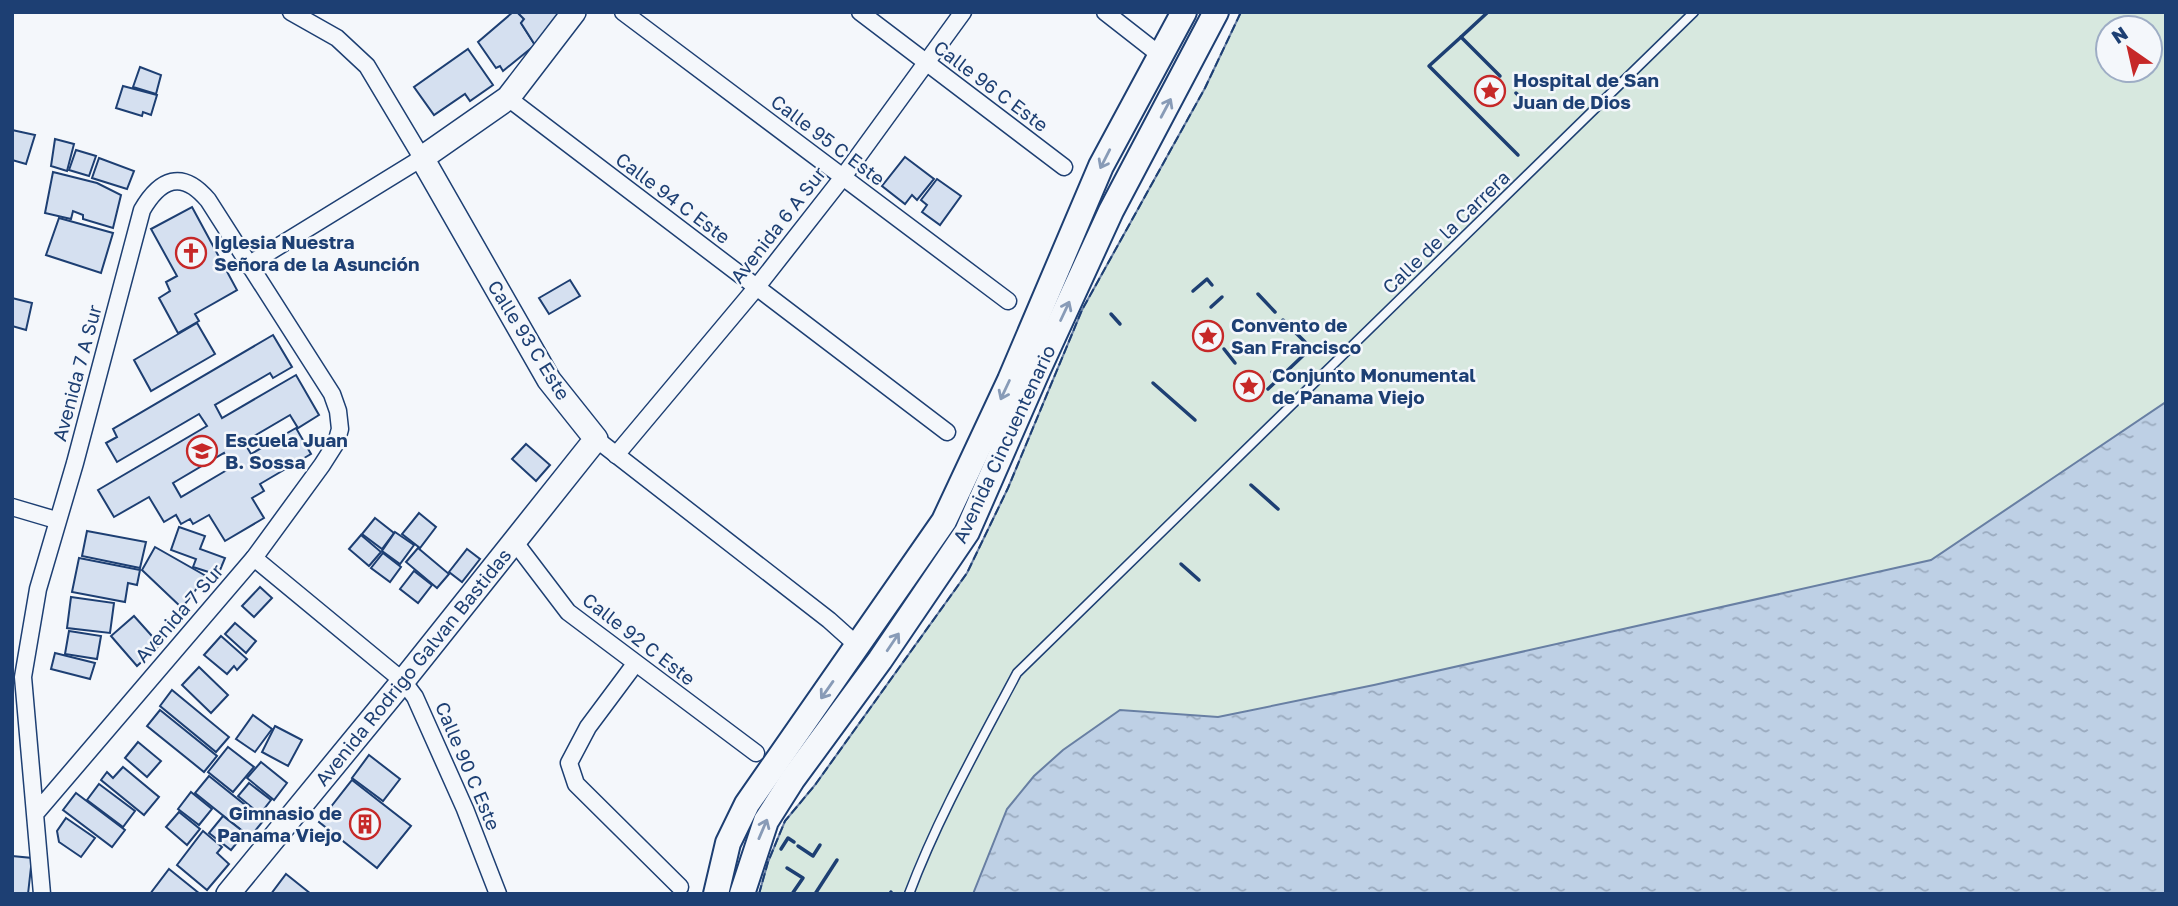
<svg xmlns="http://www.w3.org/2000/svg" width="2178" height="906" font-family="'Golos Text',sans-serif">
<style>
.green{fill:#d7e8df;stroke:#687fa3;stroke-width:2;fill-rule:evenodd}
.water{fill:url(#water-ripples);stroke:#687fa3;stroke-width:2}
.building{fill:#d5e0f0;stroke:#1d3f73;stroke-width:2;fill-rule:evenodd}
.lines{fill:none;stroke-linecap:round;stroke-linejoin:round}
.lane-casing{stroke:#1d3f73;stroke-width:11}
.street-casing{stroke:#1d3f73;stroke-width:19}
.secondary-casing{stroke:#1d3f73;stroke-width:26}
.primary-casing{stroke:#1d3f73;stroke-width:28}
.lane{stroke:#f4f7fb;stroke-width:8}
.street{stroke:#f4f7fb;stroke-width:16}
.secondary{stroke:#f4f7fb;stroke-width:23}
.primary{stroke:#f4f7fb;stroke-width:24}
.fence{stroke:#1d3f73;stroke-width:2;stroke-dasharray:9 3.5;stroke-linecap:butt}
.wall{stroke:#1d3f73;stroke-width:3.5}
.oneway{stroke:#889bb7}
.labels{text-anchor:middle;stroke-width:5;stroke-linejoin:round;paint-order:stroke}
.poi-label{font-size:19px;font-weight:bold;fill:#1d3f73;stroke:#f4f7fb;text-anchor:start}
.street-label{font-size:19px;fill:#1d3f73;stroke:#f4f7fb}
</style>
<defs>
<pattern id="water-ripples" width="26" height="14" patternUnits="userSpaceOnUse" patternTransform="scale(1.75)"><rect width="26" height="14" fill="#bed0e5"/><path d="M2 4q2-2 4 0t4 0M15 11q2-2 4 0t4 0" fill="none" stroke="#9aaabe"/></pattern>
</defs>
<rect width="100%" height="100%" fill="#f4f7fb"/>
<path class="green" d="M1241 12H2166V894H759L768 862 785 821 815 785 967 573 1008 488 1082 310 1205 88ZM2108 28H2150V70H2108Z"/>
<path class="water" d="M2166 402V894H973L1007 809 1034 776 1063 750 1120 710 1218 717 1374 685 1931 560Z"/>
<g class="building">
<path d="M513 12H517L524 19 521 23 535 45 503 71 500 66 496 68 478 42Z"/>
<path d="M517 12H563L535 45 521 23 524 19Z"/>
<path d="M468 49 493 85 470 101 465 94 434 115 414 87Z"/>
<path d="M140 67 161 75 156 94 133 87Z"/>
<path d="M123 86 157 95 151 115 143 112 142 116 116 108Z"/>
<path d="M12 130 35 135 26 164 12 160Z"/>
<path d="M55 139 74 144 67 171 51 166Z"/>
<path d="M76 150 96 156 89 176 69 170Z"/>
<path d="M905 157 934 179 917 200 912 195 905 204 882 186Z"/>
<path d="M99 158 134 171 127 189 92 178Z"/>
<path d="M53 172 97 183 121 195 113 228 83 219V215L73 211 71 219 45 213Z"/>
<path d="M937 179 961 196 940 225 922 212 927 205 921 200Z"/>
<path d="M192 207 237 290 195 314 199 321 178 333 159 298 170 291 166 282 177 276 151 229Z"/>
<path d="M59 218 113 233 101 273 46 255Z"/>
<path d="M570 280 580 296 549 314 539 298Z"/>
<path d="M12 298 32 303 26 330 12 326Z"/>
<path d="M197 323 215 354 151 391 134 360Z"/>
<path d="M273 335 292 367 273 378 270 373 215 405 222 418 296 375 319 415 298 428 290 415 244 442 251 454 296 428 311 454 260 484 264 491 252 498 264 518 225 541 209 515 193 524 190 519 181 524 176 515 164 522 149 497 114 517 98 490 207 426 199 414 117 462 106 443 117 437 113 429ZM224 453 232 467 181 497 173 483Z"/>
<path d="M526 444 550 465 536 481 512 459Z"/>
<path d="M419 513 436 527 420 548 402 534Z"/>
<path d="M375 518 394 533 382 549 362 534Z"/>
<path d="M179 527 205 536 200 549 225 558 218 575 193 567 196 559 171 550Z"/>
<path d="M87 531 146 542 140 568 82 556Z"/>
<path d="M395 532 414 545 400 564 382 551Z"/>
<path d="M361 535 381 552 369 566 349 549Z"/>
<path d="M155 547 206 576 182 608 142 570Z"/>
<path d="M418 548 449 574 437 588 406 562Z"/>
<path d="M467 549 480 559 462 582 449 572Z"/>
<path d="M383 553 401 567 390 582 371 568Z"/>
<path d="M79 558 140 570 137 585 128 583 125 602 72 592Z"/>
<path d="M414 571 432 585 418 603 400 589Z"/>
<path d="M260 587 272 598 254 617 242 606Z"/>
<path d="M71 597 114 603 110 633 67 628Z"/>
<path d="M134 616 160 645 137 666 111 636Z"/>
<path d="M235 623 256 641 246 653 225 634Z"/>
<path d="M69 631 101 636 97 659 65 654Z"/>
<path d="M221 636 247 659 237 670 234 666 227 674 204 655Z"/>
<path d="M55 653 95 663 90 679 51 669Z"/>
<path d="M199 667 228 695 211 713 182 685Z"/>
<path d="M172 690 229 737 216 752 160 706Z"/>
<path d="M160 710 217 756 204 772 147 726Z"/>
<path d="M253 715 272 729 255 752 236 739Z"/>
<path d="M275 726 302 740 288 766 262 752Z"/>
<path d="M138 742 161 761 147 777 125 758Z"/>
<path d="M228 747 254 767 233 792 208 772Z"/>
<path d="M369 755 400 779 383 801 352 778Z"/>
<path d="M261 762 287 783 274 800 247 778Z"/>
<path d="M123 767 159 797 144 815 101 780 107 772 113 778Z"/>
<path d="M209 776 264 820 250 837 195 793Z"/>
<path d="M352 780 411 826 377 868 319 822Z"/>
<path d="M249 783 271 800 260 814 238 796Z"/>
<path d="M99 784 135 811 123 827 87 800Z"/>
<path d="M191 792 212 809 199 825 178 809Z"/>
<path d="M76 793 125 830 112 847 63 810Z"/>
<path d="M179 812 200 829 187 845 166 827Z"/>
<path d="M223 816 245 833 231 850 209 833Z"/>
<path d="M66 818 95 838 81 857 59 842 57 831Z"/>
<path d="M203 831 222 847 217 853 229 864 207 890 177 865Z"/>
<path d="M12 856 32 858 28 894H12Z"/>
<path d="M169 869 200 894H150Z"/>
<path d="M286 874 311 894H271Z"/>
</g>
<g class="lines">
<g class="lane-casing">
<path id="lane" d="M909 894C938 817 979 745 1017 673L1694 12"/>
</g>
<g class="street-casing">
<g id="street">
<path d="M623 12 1008 301"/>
<path d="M860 12 1064 167"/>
<path d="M1105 12 1160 55"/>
<path d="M508 98 947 432"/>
<path d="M248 265 422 158 367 66 337 38 291 12"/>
<path d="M596 439 829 620 858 646"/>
<path d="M616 455 756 288 843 177 963 12"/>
<path d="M12 507 56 520"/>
<path d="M514 541 568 612 756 753"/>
<path d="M254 558 403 681 415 697 465 809 498 894"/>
<path d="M635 664 588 727 569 763 576 784 680 887"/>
<path d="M35 814 254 558 322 465 336 443 340 429 338 411 332 394 208 200C182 169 160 179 142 210L75 463 38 589 23 677 42 894"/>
</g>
</g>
<g class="secondary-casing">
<path id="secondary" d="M228 894 403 681 596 439 549 380 422 158 508 98 574 12"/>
</g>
<g class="primary-casing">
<g id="primary">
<path d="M716 894 728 843 747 804 944 521 1010 380 1101 166 1184 12"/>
<path d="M742 894 766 821 792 780 880 660 967 532 1038 370 1111 211 1216 12"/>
</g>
</g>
<use href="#lane" class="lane"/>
<use href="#street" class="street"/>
<use href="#secondary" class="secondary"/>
<use href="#primary" class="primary"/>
<path class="fence" d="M759 894 768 862 785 821 815 785 967 573 1008 488 1082 310 1205 88 1241 12"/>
<g class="wall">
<path d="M1461 37 1488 12"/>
<path d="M1500 76 1461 37 1429 66 1518 155"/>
<path d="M1516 93 1529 106"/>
<path d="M1193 291 1207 279 1212 285"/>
<path d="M1258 294 1275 312"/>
<path d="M1211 307 1222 297"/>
<path d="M1111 314 1120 324"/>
<path d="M1224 349 1235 363"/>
<path d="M1272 372 1280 382"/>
<path d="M1153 383 1195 420"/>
<path d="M1268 389 1311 348 1283 320"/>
<path d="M1251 485 1278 509"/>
<path d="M1181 564 1199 580"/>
<path d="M798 846 813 856 820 845"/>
<path d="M781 849 788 838 794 842"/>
<path d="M787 868 803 878 792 894"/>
<path d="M815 894 837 860"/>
<path d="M890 894 891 892"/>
</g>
</g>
<defs><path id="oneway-shaft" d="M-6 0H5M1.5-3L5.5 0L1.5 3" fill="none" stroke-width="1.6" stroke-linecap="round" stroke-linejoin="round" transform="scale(1.75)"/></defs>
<g class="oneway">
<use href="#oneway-shaft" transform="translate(1166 108) rotate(-62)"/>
<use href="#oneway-shaft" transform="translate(1105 159) rotate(117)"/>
<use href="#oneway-shaft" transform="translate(1065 311) rotate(-65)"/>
<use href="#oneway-shaft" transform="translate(1005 390) rotate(115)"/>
<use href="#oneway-shaft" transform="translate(893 642) rotate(-56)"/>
<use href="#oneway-shaft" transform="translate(827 690) rotate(125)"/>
<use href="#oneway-shaft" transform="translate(763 829) rotate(-67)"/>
</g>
<defs>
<g id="sight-ring" transform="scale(1.575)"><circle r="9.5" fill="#f4f7fb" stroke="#c62828" stroke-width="1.5"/><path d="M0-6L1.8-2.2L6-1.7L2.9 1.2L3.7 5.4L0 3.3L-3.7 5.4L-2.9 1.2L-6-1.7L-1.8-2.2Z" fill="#c62828"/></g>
<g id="church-ring" transform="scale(1.575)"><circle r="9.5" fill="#f4f7fb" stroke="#c62828" stroke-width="1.5"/><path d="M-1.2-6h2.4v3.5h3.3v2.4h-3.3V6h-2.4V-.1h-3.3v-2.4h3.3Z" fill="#c62828"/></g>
<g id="school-ring" transform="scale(1.575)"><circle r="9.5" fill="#f4f7fb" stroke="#c62828" stroke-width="1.5"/><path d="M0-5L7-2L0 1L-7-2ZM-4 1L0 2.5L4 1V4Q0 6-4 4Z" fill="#c62828"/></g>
<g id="building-ring" transform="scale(1.575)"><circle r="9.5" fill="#f4f7fb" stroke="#c62828" stroke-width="1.5"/><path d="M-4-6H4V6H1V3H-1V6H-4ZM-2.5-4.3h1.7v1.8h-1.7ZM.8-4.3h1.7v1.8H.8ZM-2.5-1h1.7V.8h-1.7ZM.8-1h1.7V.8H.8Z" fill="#c62828"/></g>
</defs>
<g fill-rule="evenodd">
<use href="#sight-ring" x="1490" y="91"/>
<use href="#church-ring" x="191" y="253"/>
<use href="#sight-ring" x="1208" y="336"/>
<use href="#sight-ring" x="1249" y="386"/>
<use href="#school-ring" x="202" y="451"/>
<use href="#building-ring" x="365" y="824"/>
</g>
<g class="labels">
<g class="poi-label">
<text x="1513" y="87">Hospital de San<tspan x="1513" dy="22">Juan de Dios</tspan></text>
<text x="214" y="249">Iglesia Nuestra<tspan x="214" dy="22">Señora de la Asunción</tspan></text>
<text x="1231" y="332">Convento de<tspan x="1231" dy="22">San Francisco</tspan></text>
<text x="1272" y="382">Conjunto Monumental<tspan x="1272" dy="22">de Panama Viejo</tspan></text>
<text x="225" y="447">Escuela Juan<tspan x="225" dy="22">B. Sossa</tspan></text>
<text x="342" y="820" text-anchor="end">Gimnasio de<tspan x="342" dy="22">Panama Viejo</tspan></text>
</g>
<g class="street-label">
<text transform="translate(991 86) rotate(37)" y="7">Calle 96 C Este</text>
<text transform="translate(828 140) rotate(37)" y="7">Calle 95 C Este</text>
<text transform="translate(673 198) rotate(37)" y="7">Calle 94 C Este</text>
<text transform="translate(778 225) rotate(-52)" y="7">Avenida 6 A Sur</text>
<text transform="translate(1446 232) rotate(-44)" y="7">Calle de la Carrera</text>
<text transform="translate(529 340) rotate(58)" y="7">Calle 93 C Este</text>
<text transform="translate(77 373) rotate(-75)" y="7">Avenida 7 A Sur</text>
<text transform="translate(1004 444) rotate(-65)" y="7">Avenida Cincuentenario</text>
<text transform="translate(179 613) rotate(-49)" y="7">Avenida 7 Sur</text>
<text transform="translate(639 639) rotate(38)" y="7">Calle 92 C Este</text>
<text transform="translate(413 667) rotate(-51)" y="7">Avenida Rodrigo Galvan Bastidas</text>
<text transform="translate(468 766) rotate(67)" y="7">Calle 90 C Este</text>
</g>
</g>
<rect width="2178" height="906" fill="none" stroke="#1d3f73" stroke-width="28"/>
<g transform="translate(2129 49) rotate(326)"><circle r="33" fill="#f4f7fb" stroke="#9eadc5" stroke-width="2"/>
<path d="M0-5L12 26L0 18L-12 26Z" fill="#c62828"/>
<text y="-10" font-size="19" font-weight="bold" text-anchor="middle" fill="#1d3f73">N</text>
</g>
</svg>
